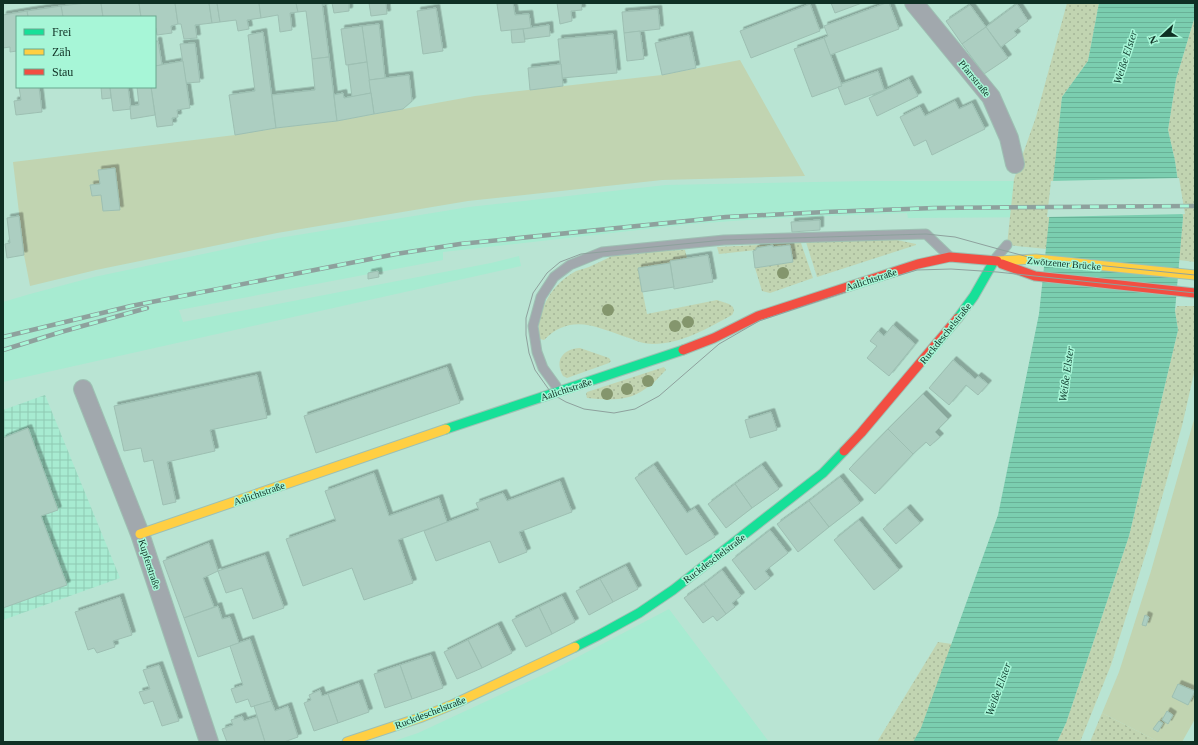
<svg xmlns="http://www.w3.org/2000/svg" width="1198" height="745" font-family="Georgia,serif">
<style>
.built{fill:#a7ebd1}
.industrial{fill:url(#industrial-grid)}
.grass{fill:url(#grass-dots)}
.green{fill:#c1d4b1}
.water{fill:url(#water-rules)}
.pier{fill:#b9e4d3}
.building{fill:#accec1;stroke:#9dbfb2;filter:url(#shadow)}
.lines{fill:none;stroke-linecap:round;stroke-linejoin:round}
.lane-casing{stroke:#9ec0b3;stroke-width:11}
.street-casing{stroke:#9ec0b3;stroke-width:20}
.fast-casing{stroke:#9ec0b3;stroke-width:11}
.slow-casing{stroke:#9ec0b3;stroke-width:11}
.jam-casing{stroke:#9ec0b3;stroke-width:11}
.lane{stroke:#a1a8ad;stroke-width:9}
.street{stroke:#a1a8ad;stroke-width:18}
.fast{stroke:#16e098;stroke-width:9}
.slow{stroke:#ffcf43;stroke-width:9}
.jam{stroke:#f24e42;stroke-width:9}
.tram{stroke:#8ea19d;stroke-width:1}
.rail-casing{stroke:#8ea19d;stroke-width:4.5}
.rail{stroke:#a7f6d7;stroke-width:3;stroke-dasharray:9;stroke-linecap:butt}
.tree{fill:#84966d}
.labels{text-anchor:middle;stroke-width:3;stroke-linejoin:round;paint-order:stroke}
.street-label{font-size:10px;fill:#0f3024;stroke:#a7f6d7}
.water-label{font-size:11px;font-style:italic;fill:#113e30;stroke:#a7f6d7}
</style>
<defs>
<pattern id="industrial-grid" width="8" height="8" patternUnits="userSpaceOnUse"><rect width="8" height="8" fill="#a7ebd1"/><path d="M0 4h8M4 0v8" fill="none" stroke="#8fcab3"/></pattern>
<pattern id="grass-dots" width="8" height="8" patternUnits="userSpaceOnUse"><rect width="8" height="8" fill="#c1d4b1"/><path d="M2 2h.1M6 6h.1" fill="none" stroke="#a5b698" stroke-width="1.8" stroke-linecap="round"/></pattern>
<pattern id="water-rules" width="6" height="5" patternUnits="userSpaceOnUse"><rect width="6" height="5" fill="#7bceb0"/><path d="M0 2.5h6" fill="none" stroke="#69b197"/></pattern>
<filter id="shadow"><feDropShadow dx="3.5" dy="-3.5" stdDeviation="0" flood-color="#0004"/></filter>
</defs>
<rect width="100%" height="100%" fill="#b9e4d3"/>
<g class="built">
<path d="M869 181H1044V217L908 218 907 213 776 218 691 224 443 252V260L179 310 183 322 491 263 519 256 521 266 3 382V302L30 294 94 277 279 238 469 207 666 185Z"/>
<path d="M669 609 769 742H391L418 733 549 672Z"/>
</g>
<path class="industrial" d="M45 395 120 578 3 620V410Z"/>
<g class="grass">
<path d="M1067 3H1099L1088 61 1062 97 1047 249 1007 245 1014 179 1036 117Z"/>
<path d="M1195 16V262L1179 260 1183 217 1175 161 1168 130 1176 79Z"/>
<path d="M879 239 897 240 916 244V245L817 277 806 242Z"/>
<path d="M801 243 813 278 770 293 762 291 755 268 793 262 790 245 773 247 772 245 756 248V250L719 254 717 247Z"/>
<path d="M685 250 687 258 670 261V263L638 268 647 314 717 300 729 304 733 307 734 311 732 315C708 328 681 344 653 344 645 344 636 341 629 338 597 328 572 312 544 340L540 339C536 329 540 316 544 306 550 291 561 279 576 271 581 269 588 268 593 265 601 262 610 256 618 254 640 251 663 251 685 250Z"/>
<path d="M1177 306H1195V369L1182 426 1150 540 1111 665 1080 742H1057L1066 723 1129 536 1178 330 1175 311Z"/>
<path d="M580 348 609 358 611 361 609 363 567 378 563 376C554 360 563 349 580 348Z"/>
<path d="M664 367 666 370C660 376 653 384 645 389 628 402 607 400 587 398L586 394 587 392Z"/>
<path d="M938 642 952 644 921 729 913 742H877Z"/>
<path d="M1102 713 1159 742H1090Z"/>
</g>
<g class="green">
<path d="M740 60 805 176 662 180 468 201 277 233 96 270 30 286 24 255 13 162 235 135 276 128 337 121 475 96 662 75Z"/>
<path d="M1195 416V719L1182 742H1159L1102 713 1119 672 1151 571Z"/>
</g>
<path class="water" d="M1099 3H1195V16L1176 79 1168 130 1175 161 1183 217 1175 311 1178 330 1129 536 1066 723 1057 742H913L921 728 998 515 1039 314 1062 97 1088 61Z"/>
<path class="pier" d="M1179 178 1185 214 1047 217 1051 181Z"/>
<g class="building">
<path d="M86 3H101L103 17H63L61 6Z"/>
<path d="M101 3H139L141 17H103Z"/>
<path d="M139 3H175L178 24 171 26 172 33 157 35 156 28H155V17H141Z"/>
<path d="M175 3H209L212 23 195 25 197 38 184 39 181 24H178Z"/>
<path d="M209 3H217L220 22 212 23Z"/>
<path d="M217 3H259L261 18 247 20 249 29 238 31 236 20 220 22Z"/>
<path d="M259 3H296L298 12 290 13 292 30 280 32 278 15 261 18Z"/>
<path d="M296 3H322L329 57 312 59 306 11 298 12Z"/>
<path d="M322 3H352L349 4V11L334 13 332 3 323 5Z"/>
<path d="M369 3H386L387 14 371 16Z"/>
<path d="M503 3H513L515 15 529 14 531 28 501 31 497 4Z"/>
<path d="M557 3H581L582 10 571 11 572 21 560 24Z"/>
<path d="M831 3H862L835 13Z"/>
<path d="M886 3H889L899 29 830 55 824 38 828 36 824 26Z"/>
<path d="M810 4 820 31 751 58 740 31Z"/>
<path d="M1017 4 1028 21 1014 31 1017 35 1001 47 986 27Z"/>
<path d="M970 5 986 27 962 44 946 21Z"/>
<path d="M61 6 63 17H28L27 11Z"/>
<path d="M436 8 443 51 423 54 417 11Z"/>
<path d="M658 9 660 29 624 33 622 12Z"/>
<path d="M27 11 28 17H17V51L10 52V47L3 48V15Z"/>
<path d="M379 24 385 78 369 80 362 26Z"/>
<path d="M549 25 550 36 525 39 523 29Z"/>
<path d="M362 26 367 62 346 65 341 29Z"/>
<path d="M986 27 1008 58 984 74 962 44Z"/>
<path d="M523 29 525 42 512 43 511 30Z"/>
<path d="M640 31 644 59 627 61 624 33Z"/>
<path d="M263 32 276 128 235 135 229 95 255 91 248 35Z"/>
<path d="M613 34 617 73 562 78 558 39Z"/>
<path d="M689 35 696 68 662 75 655 43Z"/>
<path d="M824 38 842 86 812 97 794 49Z"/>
<path d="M155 41H158L162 65 155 66Z"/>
<path d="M195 43 200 82 186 83 180 44Z"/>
<path d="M329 57 337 121 276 128 272 95 315 90 312 59Z"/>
<path d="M183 61 190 108 177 110 178 117 172 118 173 125 157 127 151 87H155V66Z"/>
<path d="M367 62 371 93 352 97 348 65Z"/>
<path d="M561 64 563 86 530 90 528 68Z"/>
<path d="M878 71 884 90 845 105 838 87 842 86 841 84Z"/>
<path d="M409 75 412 101 403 109 374 114 369 80Z"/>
<path d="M909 79 918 96 877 116 869 98Z"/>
<path d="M19 87H39L42 112 16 115 14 101 21 100Z"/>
<path d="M101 87H110L111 98 102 99Z"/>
<path d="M110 87H128L131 109 113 111Z"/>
<path d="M137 87H151L155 115 131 119 130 106 139 105Z"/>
<path d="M343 93 344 98 371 93 374 114 337 121 334 95Z"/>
<path d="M955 101 959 109 972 103 985 129 932 155 926 140 914 146 900 117 920 107 925 116Z"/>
<path d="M115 168 120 210 103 211 101 195 92 196 90 185 100 184 98 170Z"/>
<path d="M19 216 24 255 7 258 5 244 10 243 7 218Z"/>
<path d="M820 220V230L792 232 791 222Z"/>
<path d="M773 245V247L790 245 793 262 755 268 753 251 756 250V248Z"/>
<path d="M708 255 713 282 674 289 670 261Z"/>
<path d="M670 263 674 287 642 292 638 268Z"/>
<path d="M378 271 379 277 368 279V273Z"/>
<path d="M893 325 915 344 889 376 867 358 877 346 870 341 878 331 884 336Z"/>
<path d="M953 360 975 379 978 376 988 384 978 395 966 385 949 405 929 388Z"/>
<path d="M447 367 460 403 316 453 304 416Z"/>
<path d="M257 375 267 418 210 430 215 451 167 462 176 502 163 505 153 460 144 462 141 448 124 451 114 406Z"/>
<path d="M923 394 948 419 935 432 940 437 930 446 926 442 913 454 888 429Z"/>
<path d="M771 412 777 430 750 438 745 420Z"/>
<path d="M28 428 58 510 41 516 67 585 3 608V438Z"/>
<path d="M888 429 913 454 875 494 849 469Z"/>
<path d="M654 465 687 513 695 508 715 537 686 555 635 478Z"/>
<path d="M762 465 779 489 752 508 735 484Z"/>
<path d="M374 473 389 516 439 498 447 522 398 540 413 583 364 600 352 568 303 586 286 539 336 521 325 491Z"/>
<path d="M840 477 860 503 829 527 809 501Z"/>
<path d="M560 481 572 512 519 532 527 552 499 563 490 541 436 561 424 531 479 510 476 503 503 493 507 501Z"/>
<path d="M735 484 752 508 726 528 708 504Z"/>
<path d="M809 501 829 527 798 552 777 524Z"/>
<path d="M907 508 920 523 896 544 883 529Z"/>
<path d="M859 520 899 570 874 590 834 540Z"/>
<path d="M770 530 788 553 765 571 770 578 755 590 732 560Z"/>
<path d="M209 543 218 571 203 578 214 607 184 618 163 561Z"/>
<path d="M265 555 284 608 253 619 242 588 226 593 218 571Z"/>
<path d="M626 566 638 589 613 602 600 579Z"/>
<path d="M722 570 741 596 732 603 735 607 726 614 704 584Z"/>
<path d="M600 579 613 602 589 615 576 591Z"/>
<path d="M704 584 726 614 717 621 713 616 703 623 684 598Z"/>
<path d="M562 596 575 622 552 634 539 607Z"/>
<path d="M120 597 132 635 113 641 115 647 97 653 94 648 88 650 75 612Z"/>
<path d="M218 606 222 619 230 617 239 643 198 657 184 618Z"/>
<path d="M539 607 552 634 526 647 512 620Z"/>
<path d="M1145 615 1149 617 1146 626 1142 625Z"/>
<path d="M498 625 512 653 482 668 468 640Z"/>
<path d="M250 639 271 701 251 707 248 699 236 703 231 689 243 685 230 646Z"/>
<path d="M468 640 482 668 457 679 444 652Z"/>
<path d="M431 655 443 688 412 699 400 665Z"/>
<path d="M159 665 179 721 162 726 153 701 144 704 139 692 150 689 143 670Z"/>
<path d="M400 665 412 699 385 708 374 674Z"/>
<path d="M359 683 369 712 338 723 328 694Z"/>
<path d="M1178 684 1195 691 1188 705 1172 697Z"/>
<path d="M320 690 322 696 328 694 338 723 314 731 304 703 311 700 309 695Z"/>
<path d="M271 701 275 711 288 706 298 737 284 742H265L254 706Z"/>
<path d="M1167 711 1173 715 1168 724 1162 720Z"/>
<path d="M242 716 244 721 257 717 265 742H227L222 729 233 725 231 720Z"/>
<path d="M1159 721 1163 723 1158 732 1153 729Z"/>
</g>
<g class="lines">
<g class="lane-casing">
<g id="lane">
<path d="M995 259 1007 245"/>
<path d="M556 386 543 368 537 352 533 326 541 297 554 277 570 265 602 252 724 240 926 234 949 256"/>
</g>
</g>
<g class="street-casing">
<g id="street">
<path d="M914 3 991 97 1009 138 1015 164"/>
<path d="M83 389 140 534 209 742"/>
</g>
</g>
<g class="fast-casing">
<g id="fast">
<path d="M958 318 974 296 994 261"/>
<path d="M446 429 683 350"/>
<path d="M575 647 599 635 639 613 673 590 823 473 844 451"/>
</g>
</g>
<g class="slow-casing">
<g id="slow">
<path d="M997 261 1036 259 1195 275"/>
<path d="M140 534 446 429"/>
<path d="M347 742 422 717 454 704 575 647"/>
</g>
</g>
<g class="jam-casing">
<g id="jam">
<path d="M1002 264 1035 276 1195 293"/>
<path d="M683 350 714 338 758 316 918 264 950 257 997 261"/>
<path d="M844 451 861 433 958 318"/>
</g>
</g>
<use href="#lane" class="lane"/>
<use href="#street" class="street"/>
<use href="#fast" class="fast"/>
<use href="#slow" class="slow"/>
<use href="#jam" class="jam"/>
<path class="tram" d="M1195 275 1036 259 1002 250 955 237 926 234 724 240 581 254 560 262 547 273 533 293 526 318V335L529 353 535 370 552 394 566 402 584 409 614 413 635 409 659 396 719 344 759 321 857 288 917 270 951 269 997 272 1195 293"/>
<g class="rail-casing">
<g id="rail">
<path d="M3 337 131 306 396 254 460 244 726 217 825 212 934 208 1195 206"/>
<path d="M3 350 61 332 147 308"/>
</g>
</g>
<use href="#rail" class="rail"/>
</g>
<g class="tree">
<circle cx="783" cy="273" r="6"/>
<circle cx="608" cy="310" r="6"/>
<circle cx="688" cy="322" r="6"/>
<circle cx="675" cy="326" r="6"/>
<circle cx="648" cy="381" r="6"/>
<circle cx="627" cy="389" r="6"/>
<circle cx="607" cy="394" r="6"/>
</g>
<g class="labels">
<g class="street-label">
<text transform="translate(975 78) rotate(51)" y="4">Pfarrstraße</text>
<text transform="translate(1064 263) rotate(5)" y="4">Zwötzener Brücke</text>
<text transform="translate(871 279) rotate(-18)" y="4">Aalichtstraße</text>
<text transform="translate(945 333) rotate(-51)" y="4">Ruckdeschelstraße</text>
<text transform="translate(566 389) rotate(-18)" y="4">Aalichtstraße</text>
<text transform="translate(259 493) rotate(-19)" y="4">Aalichtstraße</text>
<text transform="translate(714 558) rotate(-37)" y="4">Ruckdeschelstraße</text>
<text transform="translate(150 564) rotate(72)" y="4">Kupferstraße</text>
<text transform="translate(430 712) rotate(-21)" y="4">Ruckdeschelstraße</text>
</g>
<g class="water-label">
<text transform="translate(1125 57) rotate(-72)" y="4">Weiße Elster</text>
<text transform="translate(1066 374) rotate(-82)" y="4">Weiße Elster</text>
<text transform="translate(998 689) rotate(-70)" y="4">Weiße Elster</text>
</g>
</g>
<rect width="1198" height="745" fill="none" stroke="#0f3024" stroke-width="8"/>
<rect x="16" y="16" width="140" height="72" fill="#a7f6d7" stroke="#6aa78f"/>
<rect x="24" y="29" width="20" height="6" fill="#16e098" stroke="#6aa78f"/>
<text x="52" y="36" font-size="12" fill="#0f3024">Frei</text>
<rect x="24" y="49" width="20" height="6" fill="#ffcf43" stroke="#6aa78f"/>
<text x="52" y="56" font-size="12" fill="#0f3024">Zäh</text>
<rect x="24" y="69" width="20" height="6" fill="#f24e42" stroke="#6aa78f"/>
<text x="52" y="76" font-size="12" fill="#0f3024">Stau</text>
<g transform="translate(1162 36) rotate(248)" stroke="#a7f6d7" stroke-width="3" paint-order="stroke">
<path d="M0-3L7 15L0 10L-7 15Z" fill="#0f3024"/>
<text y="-6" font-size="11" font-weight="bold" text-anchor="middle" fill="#0f3024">N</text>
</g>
</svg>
